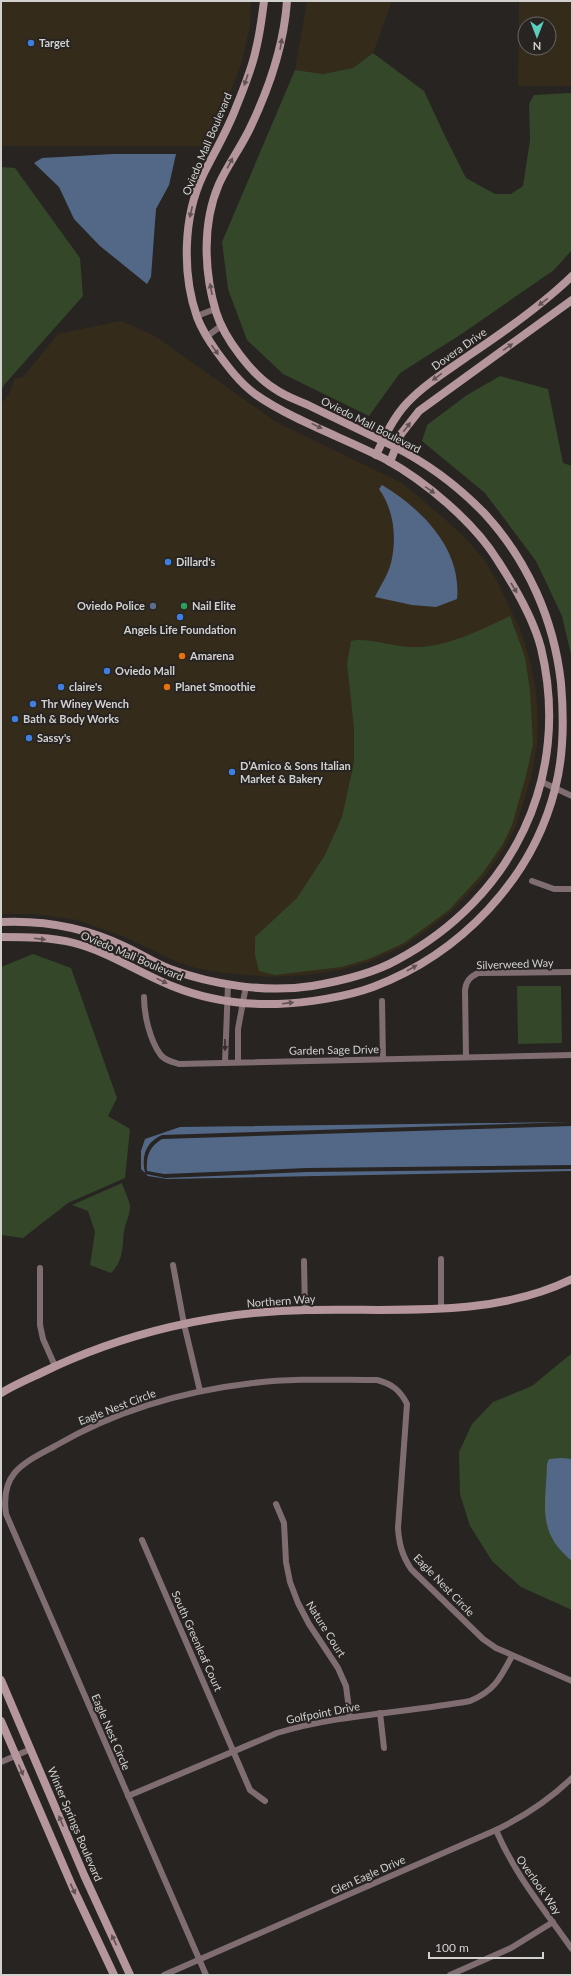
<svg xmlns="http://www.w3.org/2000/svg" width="573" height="1976" font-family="Lato,sans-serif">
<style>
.commercial{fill:#342b1b;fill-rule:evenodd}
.green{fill:#344729}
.water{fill:#536887}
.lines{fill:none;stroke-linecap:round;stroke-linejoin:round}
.street{stroke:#806d71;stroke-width:6}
.secondary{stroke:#b5969c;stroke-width:8}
.oneway{fill:#605253}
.oneway2{fill:#342f2e}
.shop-dot{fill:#3f7fe0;stroke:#272422;stroke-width:1.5}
.service-dot{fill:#5c6f8a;stroke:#272422;stroke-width:1.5}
.leisure-dot{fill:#2e9e5b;stroke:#272422;stroke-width:1.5}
.food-dot{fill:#e8710a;stroke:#272422;stroke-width:1.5}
.labels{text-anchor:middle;stroke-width:4;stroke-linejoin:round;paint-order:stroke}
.poi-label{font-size:11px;font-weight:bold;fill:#d3d1d0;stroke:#272422;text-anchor:start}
.street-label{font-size:11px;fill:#d3d1d0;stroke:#272422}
</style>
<rect width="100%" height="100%" fill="#272422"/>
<g class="commercial">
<path d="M1 1H251L250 26 241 65 220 117 205 146H1Z"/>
<path d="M307 1H391V4L373 53 353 68 323 74 295 70Z"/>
<path d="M519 1H572V86H518ZM525 24H549V48H525Z"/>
<path d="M121 321 155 336 276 422 400 482 407 487 446 520 469 542 485 561 497 581 520 629 529 657 536 691 538 720 537 745 531 778 516 826 505 847 485 876 451 912 406 945 369 962 339 970 307 975 270 977 223 973 196 968 177 962 127 938 77 920 35 914H1V404L10 392 14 379 23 377 58 334Z"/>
</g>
<g class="green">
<path d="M373 53 424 91 443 132 466 178 495 194H511L523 186 530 140 529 104 534 95 569 93 572 94V250L554 270 457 337 400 373 369 416 283 374 247 340 228 289 222 242 295 70 323 74 353 68Z"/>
<path d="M1 167 15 168 80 258 83 296 4 385 1 391Z"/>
<path d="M500 376 548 389 563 463 572 466V659L562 616 536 561 485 493 422 441 427 425 467 395Z"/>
<path d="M510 616 525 657 530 691 533 744 526 776 512 825 503 844 482 874 449 910 404 943 369 959 341 967 275 975 259 971 255 955V937L297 898 325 855 342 817 354 762V728L347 664 351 641C364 637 393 646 408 647 445 649 478 631 510 616Z"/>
<path d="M33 954 71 968 117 1098 108 1116 130 1129 125 1178 68 1203 23 1238 1 1235V967Z"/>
<path d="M517 986H561L562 1043 518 1044Z"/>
<path d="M122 1183C124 1190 129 1199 130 1206 130 1215 126 1222 124 1231 122 1248 124 1260 111 1273L90 1265 95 1232 88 1211 72 1205Z"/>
<path d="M572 1353V1610L521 1587 492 1561 470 1526 460 1494 459 1452 472 1424 493 1402 532 1386Z"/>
</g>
<g class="water">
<path d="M113 154H176L169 185 156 209 151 277 147 284 100 246 74 219 59 187 34 163 42 158Z"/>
<path d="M382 485C422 509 462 549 457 599L436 607 412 605 375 597C380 586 388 575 391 563 397 538 394 510 379 489Z"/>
<path d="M572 1122 162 1135C146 1142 141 1156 145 1173L141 1169V1151L145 1139 180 1127Z"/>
<path d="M572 1126V1165L307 1168 164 1174 147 1171C146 1156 149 1147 162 1139Z"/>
<path d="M572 1169V1171L167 1179 148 1176 146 1174 165 1178 307 1172Z"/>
<path d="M561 1458 572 1459V1561C536 1532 546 1505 547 1464L549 1459Z"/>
</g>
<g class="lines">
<g class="street">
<path d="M197 316 215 309"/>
<path d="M206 337 221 326"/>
<path d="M542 782 572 796"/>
<path d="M532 881 554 889H572"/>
<path d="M144 997C144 1015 150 1040 160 1054 164 1060 172 1062 179 1064L572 1055"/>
<path d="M382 1001 383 1059"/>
<path d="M466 1057 465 990C466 981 470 977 478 973L572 972"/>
<path d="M238 1062V1029L246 986"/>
<path d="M225 1063 228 984"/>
<path d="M304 1261 305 1310"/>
<path d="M173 1265 184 1324 200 1391"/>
<path d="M40 1268V1325L43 1339 55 1366"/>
<path d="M441 1309V1259"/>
<path d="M276 1504 284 1523 286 1562 290 1582 298 1603 309 1624 338 1668 346 1686 350 1717"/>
<path d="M142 1540 250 1790 265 1801"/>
<path d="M380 1713 384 1748"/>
<path d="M1 1762 31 1749"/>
<path d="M128 1796 277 1733C339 1714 405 1713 470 1701 494 1691 500 1679 512 1656"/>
<path d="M496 1830C515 1875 544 1909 572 1949"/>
<path d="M164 1975 496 1830C525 1816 549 1800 572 1778"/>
<path d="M206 1975 6 1514C0 1472 24 1463 55 1446 115 1411 184 1391 253 1383 294 1378 336 1380 377 1380 392 1384 400 1390 407 1404L398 1528C399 1544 402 1555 411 1569L483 1639 496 1648 572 1681"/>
<path d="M450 1975 511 1948 553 1922"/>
</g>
<g class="secondary">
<path d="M376 455C385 436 393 418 407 403 425 384 447 371 468 356 504 332 541 306 572 276"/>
<path d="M390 462 401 434 419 411 572 300"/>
<path d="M1 922C45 920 87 928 126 947 141 954 155 963 170 969 213 985 266 993 312 986 341 981 372 974 397 960 513 898 572 777 541 648 533 617 515 587 498 561 474 522 425 481 385 459 344 438 292 420 255 394 240 383 228 367 217 352 209 341 202 330 197 317 182 274 183 217 203 175 214 153 226 133 235 110 243 90 252 69 256 49 260 33 262 17 264 1"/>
<path d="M1 937C25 937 51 937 74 943 109 952 139 973 172 986 204 999 242 1005 277 1004 306 1003 346 997 373 987 460 954 532 880 555 789 564 755 564 718 561 683 554 620 528 561 485 514 459 487 427 463 393 446 366 433 339 420 312 407 300 401 286 397 275 389 252 375 224 338 216 312 204 272 202 223 219 184 228 164 242 146 251 126 270 86 284 45 287 1"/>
<path d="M1 1393C14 1385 28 1379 41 1373 123 1333 216 1311 307 1310 396 1308 490 1319 572 1279"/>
<path d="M1 1680 84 1875 130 1975"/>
<path d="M1 1721 73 1888 114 1975"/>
</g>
</g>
<defs><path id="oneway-solid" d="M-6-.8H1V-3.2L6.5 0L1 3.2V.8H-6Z"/></defs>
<g class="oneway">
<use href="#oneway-solid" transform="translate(281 44) rotate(-80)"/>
<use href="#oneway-solid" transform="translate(246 80) rotate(109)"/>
<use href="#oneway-solid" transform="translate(230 163) rotate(-62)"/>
<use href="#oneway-solid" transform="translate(191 212) rotate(103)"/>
<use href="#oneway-solid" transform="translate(211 289) rotate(-101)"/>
<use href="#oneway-solid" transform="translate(543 302) rotate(143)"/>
<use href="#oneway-solid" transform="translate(508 347) rotate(-35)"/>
<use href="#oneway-solid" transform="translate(215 350) rotate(54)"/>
<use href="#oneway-solid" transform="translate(437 377) rotate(144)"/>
<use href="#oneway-solid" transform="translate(317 426) rotate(26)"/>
<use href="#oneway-solid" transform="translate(407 427) rotate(-53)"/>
<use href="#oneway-solid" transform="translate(430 490) rotate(35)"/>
<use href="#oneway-solid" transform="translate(514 588) rotate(59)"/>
<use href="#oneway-solid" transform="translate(40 939) rotate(7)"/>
<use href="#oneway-solid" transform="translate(412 968) rotate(-29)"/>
<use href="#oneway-solid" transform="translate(162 981) rotate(26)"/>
<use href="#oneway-solid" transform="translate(288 1003) rotate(-7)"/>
<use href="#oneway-solid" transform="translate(21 1770) rotate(67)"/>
<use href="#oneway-solid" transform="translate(61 1821) rotate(-113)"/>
<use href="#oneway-solid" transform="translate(73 1889) rotate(65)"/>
<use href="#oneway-solid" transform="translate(114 1940) rotate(-115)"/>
</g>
<use class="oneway2" href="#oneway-solid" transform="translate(225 1045) rotate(90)"/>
<g class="shop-dot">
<circle cx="31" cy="43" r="4"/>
<circle cx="168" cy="562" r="4"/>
<circle cx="180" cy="617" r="4"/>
<circle cx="107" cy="671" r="4"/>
<circle cx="61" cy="687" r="4"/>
<circle cx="33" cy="704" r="4"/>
<circle cx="15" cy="719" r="4"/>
<circle cx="29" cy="738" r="4"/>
<circle cx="232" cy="772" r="4"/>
</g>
<circle class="service-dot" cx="153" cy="606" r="4"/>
<circle class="leisure-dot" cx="184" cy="606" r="4"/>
<g class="food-dot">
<circle cx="182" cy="656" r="4"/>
<circle cx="167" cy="687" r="4"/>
</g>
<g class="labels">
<g class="poi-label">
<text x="39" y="47">Target</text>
<text x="176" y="566">Dillard's</text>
<text x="145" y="610" text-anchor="end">Oviedo Police</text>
<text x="192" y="610">Nail Elite</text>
<text x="180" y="634" text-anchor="middle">Angels Life Foundation</text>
<text x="190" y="660">Amarena</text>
<text x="115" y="675">Oviedo Mall</text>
<text x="69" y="691">claire's</text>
<text x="175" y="691">Planet Smoothie</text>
<text x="41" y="708">Thr Winey Wench</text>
<text x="23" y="723">Bath &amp; Body Works</text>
<text x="37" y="742">Sassy's</text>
<text x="240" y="770">D’Amico &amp; Sons Italian<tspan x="240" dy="13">Market &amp; Bakery</tspan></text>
</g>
<g class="street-label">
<text transform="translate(207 144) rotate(-67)" y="4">Oviedo Mall Boulevard</text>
<text transform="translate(459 349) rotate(-35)" y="4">Dovera Drive</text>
<text transform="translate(371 425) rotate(27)" y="4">Oviedo Mall Boulevard</text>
<text transform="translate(132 956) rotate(23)" y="4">Oviedo Mall Boulevard</text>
<text transform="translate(515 964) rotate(-2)" y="4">Silverweed Way</text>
<text transform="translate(334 1050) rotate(-1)" y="4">Garden Sage Drive</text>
<text transform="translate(281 1301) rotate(-4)" y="4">Northern Way</text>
<text transform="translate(117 1407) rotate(-21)" y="4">Eagle Nest Circle</text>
<text transform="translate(444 1585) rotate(46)" y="4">Eagle Nest Circle</text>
<text transform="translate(326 1629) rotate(58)" y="4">Nature Court</text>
<text transform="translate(197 1641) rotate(66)" y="4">South Greenleaf Court</text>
<text transform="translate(323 1713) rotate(-11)" y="4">Golfpoint Drive</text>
<text transform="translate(111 1732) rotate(67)" y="4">Eagle Nest Circle</text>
<text transform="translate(75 1824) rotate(67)" y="4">Winter Springs Boulevard</text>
<text transform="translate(368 1875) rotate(-24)" y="4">Glen Eagle Drive</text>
<text transform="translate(539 1885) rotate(55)" y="4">Overlook Way</text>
</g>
</g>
<rect width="573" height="1976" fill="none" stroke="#d3d1d0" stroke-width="4"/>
<g transform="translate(537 36) rotate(180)"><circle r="19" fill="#272422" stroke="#6c6968"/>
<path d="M0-3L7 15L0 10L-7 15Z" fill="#5bcebc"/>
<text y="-6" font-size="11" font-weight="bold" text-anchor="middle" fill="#d3d1d0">N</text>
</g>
<path d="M429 1952v6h114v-6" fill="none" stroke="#d3d1d0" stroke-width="2"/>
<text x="435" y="1952" font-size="12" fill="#d3d1d0" stroke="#272422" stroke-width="3" paint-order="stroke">100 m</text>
</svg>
